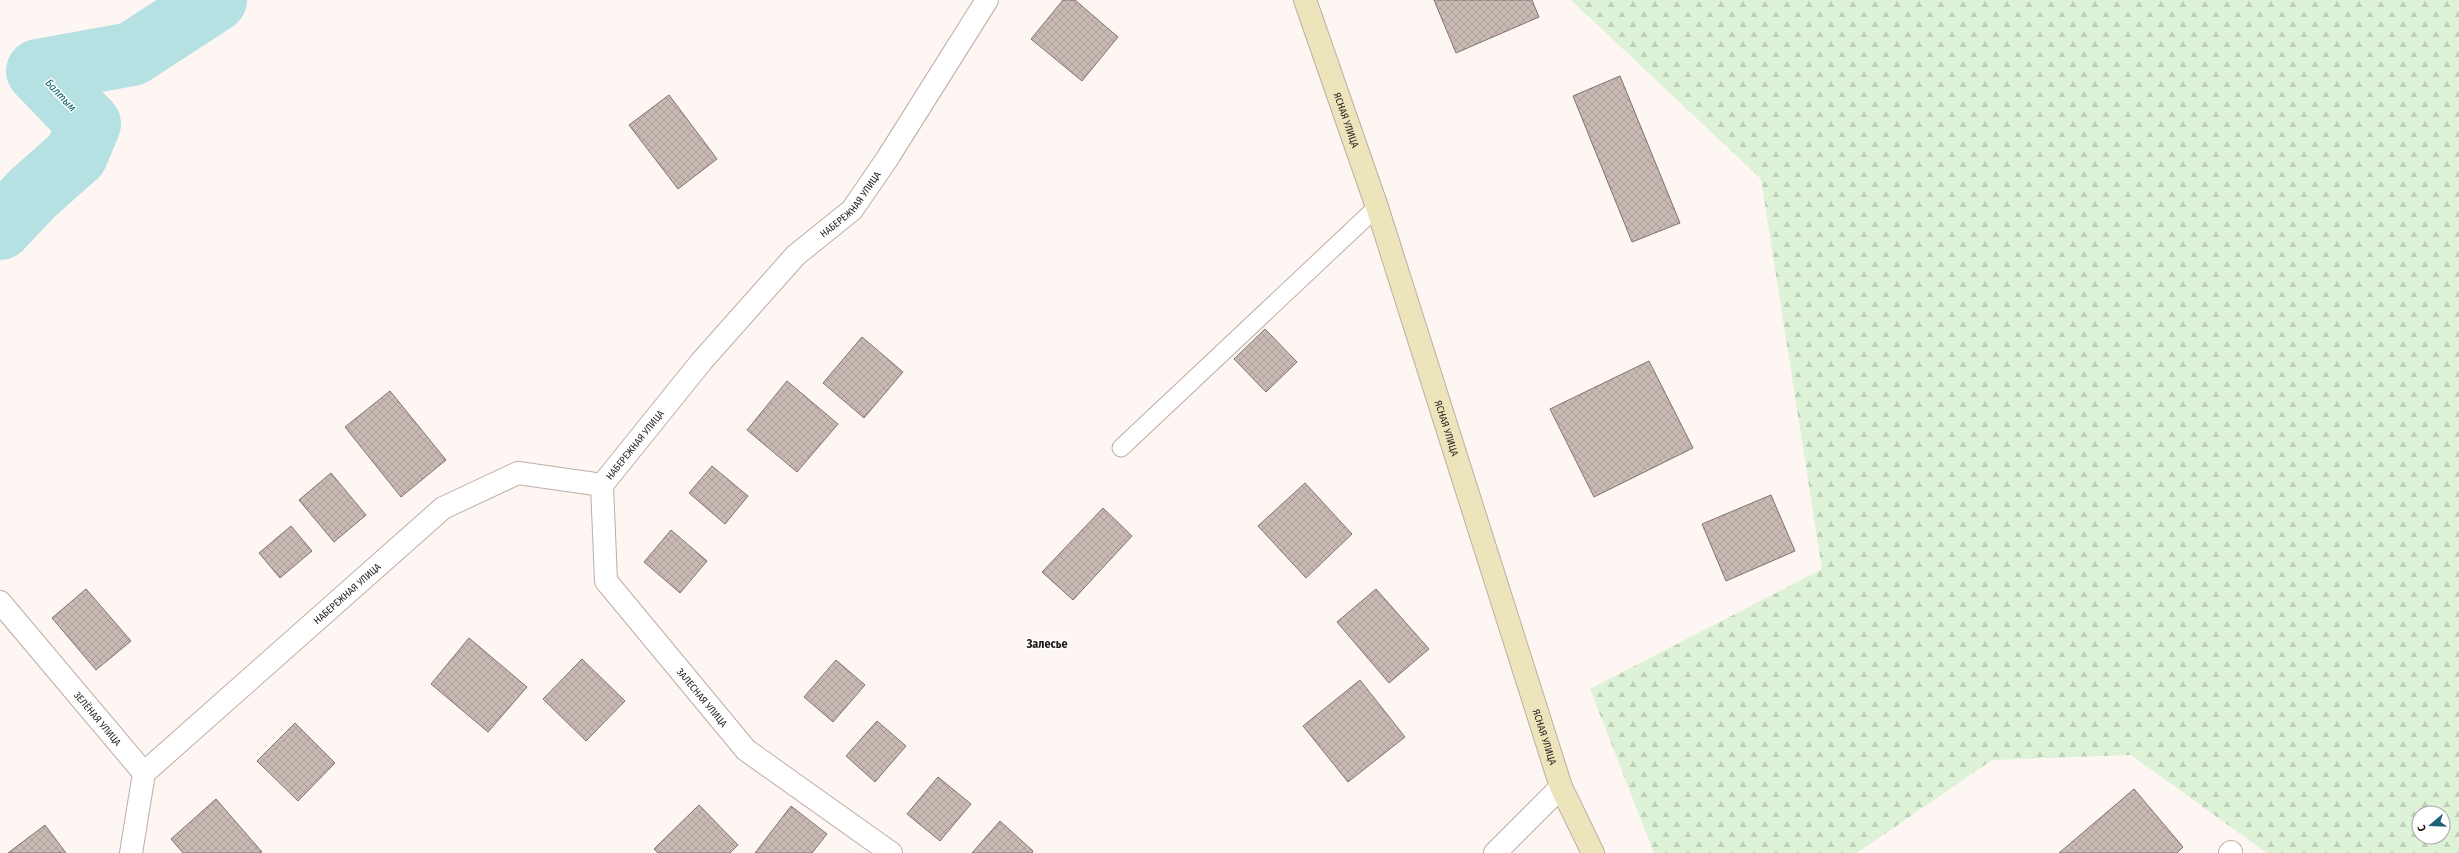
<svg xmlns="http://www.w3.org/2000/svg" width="2459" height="853" font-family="'Fira Sans Condensed',sans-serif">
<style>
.forest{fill:url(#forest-firs);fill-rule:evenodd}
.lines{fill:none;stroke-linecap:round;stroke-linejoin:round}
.river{stroke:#b6e1e3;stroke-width:64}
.building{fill:url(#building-cross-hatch);stroke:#81736d}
.service-casing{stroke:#bdaea7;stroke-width:19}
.minor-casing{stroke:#bdaea7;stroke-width:24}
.secondary-casing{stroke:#bdaea7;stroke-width:24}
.service{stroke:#fff;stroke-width:17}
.minor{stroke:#fff;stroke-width:22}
.secondary{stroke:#ece4ba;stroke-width:22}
.labels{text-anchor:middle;stroke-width:3;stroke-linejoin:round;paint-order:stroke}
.street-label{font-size:10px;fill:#221c1a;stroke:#fff}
.water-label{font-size:11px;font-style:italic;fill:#005d62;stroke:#fff}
.quarter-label{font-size:12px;font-weight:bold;fill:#221c1a;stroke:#fff}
</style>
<defs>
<pattern id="forest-firs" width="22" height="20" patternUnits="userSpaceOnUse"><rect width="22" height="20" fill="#ddf2d7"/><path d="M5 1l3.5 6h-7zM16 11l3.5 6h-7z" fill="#bdcfb8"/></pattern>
<pattern id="building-cross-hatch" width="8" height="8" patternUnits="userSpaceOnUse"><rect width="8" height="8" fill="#c8b9b2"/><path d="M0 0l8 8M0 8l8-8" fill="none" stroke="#ac9e98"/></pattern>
</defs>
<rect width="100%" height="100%" fill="#fdf6f3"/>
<path class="forest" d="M1571 0H2459V853H2267L2131 755 1992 760 1857 853H1654L1590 689 1822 569 1761 179ZM2419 813H2443V837H2419Z"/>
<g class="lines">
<path class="river" d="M0 228 33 193 76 155 89 124 38 71 132 54 215 0"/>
</g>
<g class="building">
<path d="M1063 0H1075L1118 37 1082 81 1031 39Z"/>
<path d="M1434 0H1532L1539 17 1456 53Z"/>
<path d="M1620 76 1680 223 1632 242 1573 96Z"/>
<path d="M669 95 717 159 678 189 629 125Z"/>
<path d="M1265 329 1297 362 1266 392 1234 359Z"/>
<path d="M862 337 903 372 864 418 823 383Z"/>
<path d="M1649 361 1693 448 1594 497 1550 409Z"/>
<path d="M787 381 838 424 797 472 747 430Z"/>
<path d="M390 391 446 460 401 497 345 427Z"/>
<path d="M712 466 748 496 725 524 689 493Z"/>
<path d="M331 473 366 515 334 542 299 500Z"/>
<path d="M1305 483 1352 534 1306 578 1258 526Z"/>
<path d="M1771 495 1795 551 1726 581 1702 524Z"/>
<path d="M1103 508 1132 536 1073 600 1042 572Z"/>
<path d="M291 526 312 551 280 578 259 553Z"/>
<path d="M671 530 707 561 680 593 644 562Z"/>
<path d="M86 589 131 641 96 670 52 618Z"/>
<path d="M1376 589 1429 649 1389 683 1337 622Z"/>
<path d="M469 638 527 687 488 732 431 684Z"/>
<path d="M582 659 625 701 586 741 543 699Z"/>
<path d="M836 660 865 685 833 722 804 697Z"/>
<path d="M1360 680 1405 737 1348 782 1303 726Z"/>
<path d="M877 721 906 746 875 782 846 756Z"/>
<path d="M295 723 335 763 298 801 257 761Z"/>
<path d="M938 777 971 804 940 841 907 814Z"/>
<path d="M2134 789 2183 847 2177 853H2059Z"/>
<path d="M216 799 262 852 260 853H183L171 839Z"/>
<path d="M699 805 738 845 730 853H658L654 849Z"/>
<path d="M791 806 827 834 812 853H755Z"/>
<path d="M1000 821 1033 851 1032 853H972Z"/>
<path d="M45 825 66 853H8Z"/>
</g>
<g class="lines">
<g class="service-casing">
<path id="service" d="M1121 448 1377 207"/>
</g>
<g class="minor-casing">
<g id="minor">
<path id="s1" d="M602 485 606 581 746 750 891 853"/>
<path id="s2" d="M0 602 144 773 131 853"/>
<path id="s3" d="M144 773 443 508 518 473 602 485 701 362 796 255 852 210 887 159 987 0"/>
<path d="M1495 853 1561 787"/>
<path d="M2230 853 2231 852"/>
</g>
</g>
<g class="secondary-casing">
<g id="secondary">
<path id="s4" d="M1305 0 1377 207 1561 787 1593 853"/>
</g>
</g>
<use href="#service" class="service"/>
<use href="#minor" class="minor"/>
<use href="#secondary" class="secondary"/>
</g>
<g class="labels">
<g class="street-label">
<text dy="4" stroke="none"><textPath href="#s4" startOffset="127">ЯСНАЯ УЛИЦА</textPath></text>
<text dy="4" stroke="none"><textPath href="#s3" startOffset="943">НАБЕРЕЖНАЯ УЛИЦА</textPath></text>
<text dy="4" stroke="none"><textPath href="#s4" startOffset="451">ЯСНАЯ УЛИЦА</textPath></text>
<text dy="4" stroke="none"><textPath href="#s3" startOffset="619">НАБЕРЕЖНАЯ УЛИЦА</textPath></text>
<text dy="4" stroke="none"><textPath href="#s3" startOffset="271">НАБЕРЕЖНАЯ УЛИЦА</textPath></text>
<text dy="4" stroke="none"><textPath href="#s1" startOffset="247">ЗАЛЕСНАЯ УЛИЦА</textPath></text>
<text dy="4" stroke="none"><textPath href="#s2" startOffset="152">ЗЕЛЁНАЯ УЛИЦА</textPath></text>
<text dy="4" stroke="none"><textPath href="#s4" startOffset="775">ЯСНАЯ УЛИЦА</textPath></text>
</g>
<g class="water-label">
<text transform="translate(61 95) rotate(47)" y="4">Балтым</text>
</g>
<g class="quarter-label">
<text x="1047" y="648">Залесье</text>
</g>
</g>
<g transform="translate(2431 825) rotate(251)"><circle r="19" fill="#ffffff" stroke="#a7a4a3"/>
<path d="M0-3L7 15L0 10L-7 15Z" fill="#1e6174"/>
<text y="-6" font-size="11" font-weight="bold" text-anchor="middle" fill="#221c1a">С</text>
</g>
</svg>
